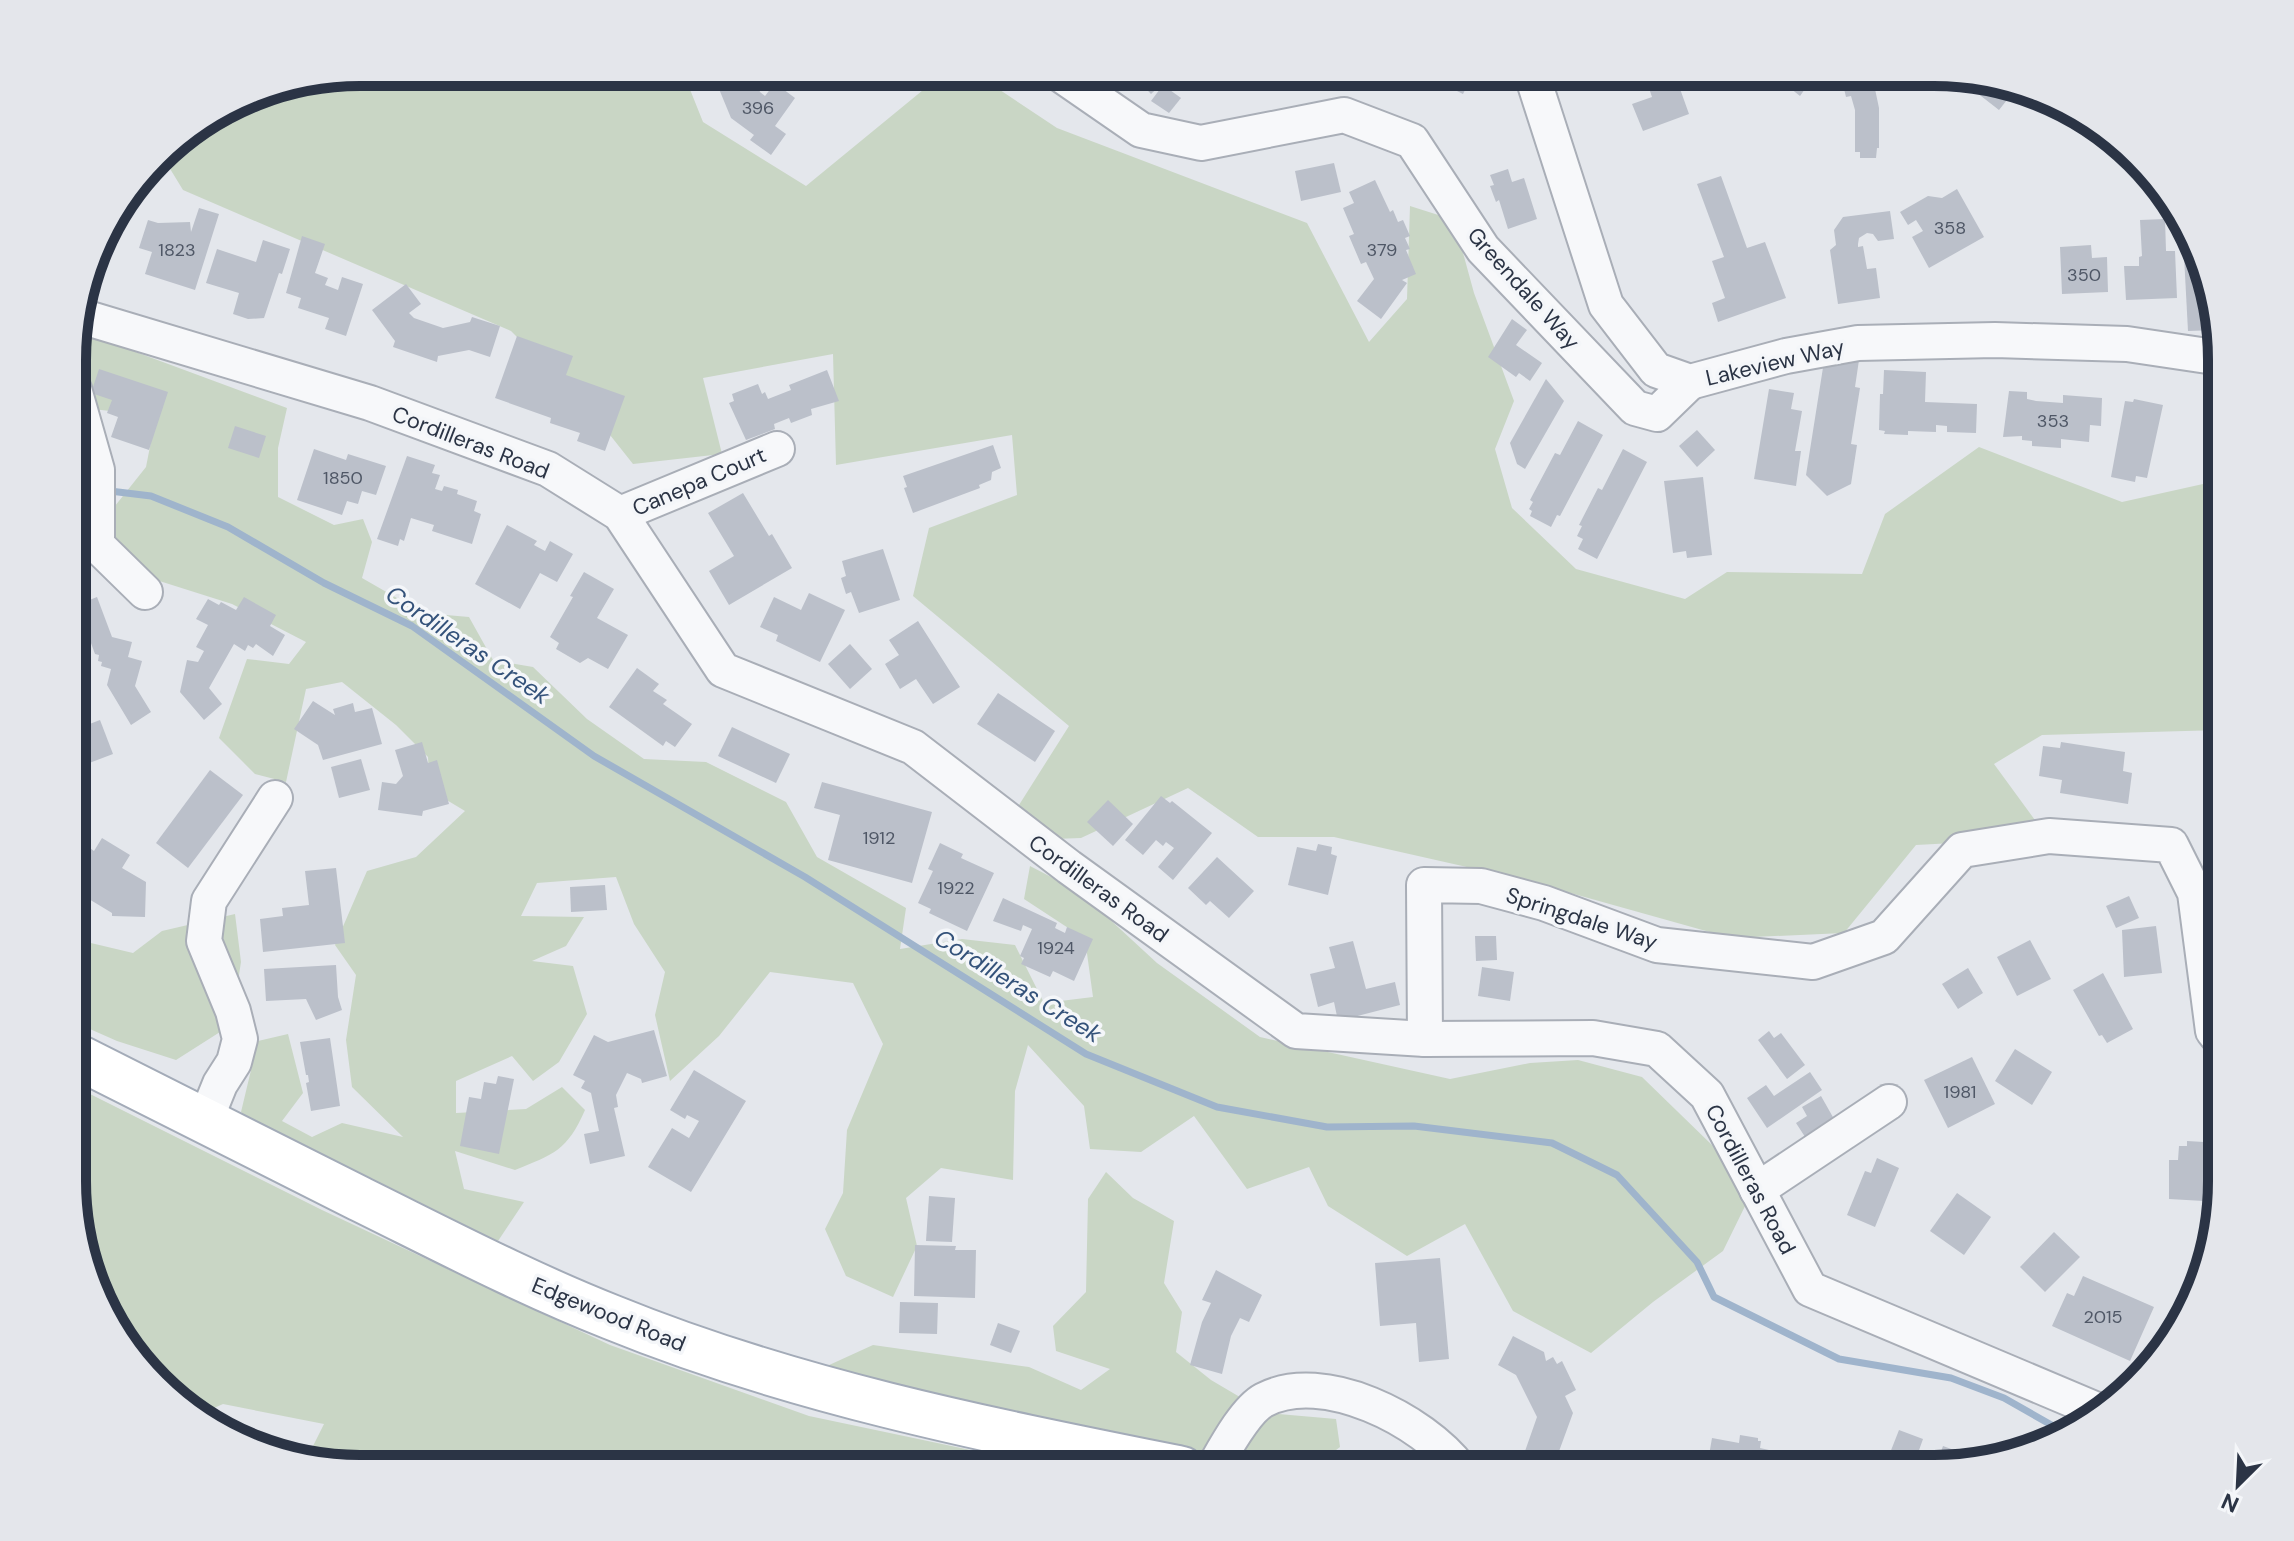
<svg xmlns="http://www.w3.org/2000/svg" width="2294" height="1541" font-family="'DM Sans',sans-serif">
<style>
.green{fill:#c9d6c5}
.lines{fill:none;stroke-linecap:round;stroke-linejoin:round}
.stream{stroke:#9fb4cc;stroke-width:7}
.building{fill:#bbc0ca}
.minor-casing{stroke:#a9aeb7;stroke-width:38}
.major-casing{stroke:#a3abb8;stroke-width:48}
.minor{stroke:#f7f8fa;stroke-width:34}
.major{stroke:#fff;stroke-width:44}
.labels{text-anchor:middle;stroke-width:7;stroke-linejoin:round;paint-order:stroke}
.number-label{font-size:18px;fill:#4f5766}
.street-label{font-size:22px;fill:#2b3445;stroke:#f4f6f9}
.water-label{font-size:24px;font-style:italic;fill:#34527a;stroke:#f4f6f9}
.rim{fill:none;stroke:#2b3445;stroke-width:10}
</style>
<rect width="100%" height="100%" fill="#e4e7ec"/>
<g class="green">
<path d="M360 72H683L703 122 806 186 945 72H973L1057 128 1307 223 1369 342 1407 299 1410 206 1454 220 1474 293 1514 401 1495 449 1512 508 1576 569 1685 599 1727 572 1862 574 1885 514 1979 447 2122 502 2221 480V730L2042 735 1994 764 2048 838 1916 845 1844 933 1731 938 1520 879 1334 837H1258L1188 788 1081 838 1026 840 1019 805 1069 726 913 596 929 528 1017 495 1012 435 836 465 833 354 703 378 722 454 633 464 591 411 511 331 183 190 161 154 170 144 250 94Z"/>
<path d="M95 326 125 348 287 408 278 448V497L334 525 363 519 372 542 362 578 423 613 469 617 493 660 533 667 587 719 644 759 706 762 786 802 817 857 906 908 900 949 962 939 1015 945 1044 1003 1093 997 1085 939 1024 899 1030 866 1080 892 1157 963 1260 1037 1450 1079 1530 1063 1578 1060 1642 1077 1712 1145 1749 1198 1723 1251 1653 1302 1591 1353 1513 1311 1465 1224 1407 1256 1328 1206 1309 1167 1247 1189 1194 1116 1141 1152 1090 1149 1084 1106 1028 1045 1015 1091 1013 1180 941 1168 906 1198 917 1246 893 1297 846 1276 825 1229 843 1193 847 1130 883 1044 853 983 770 972 719 1036 670 1081 655 1015 665 972 634 924 616 877 537 883 521 916 584 917 566 946 532 961 573 966 587 1014 559 1062 533 1081 512 1056 456 1081V1113L526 1109 562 1087 585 1110C567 1151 554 1154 515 1170L455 1151 464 1189 524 1202 498 1241 428 1219 294 1156 241 1112 258 1041 288 1034 303 1093 282 1121 312 1137 342 1123 403 1137 352 1087 346 1040 356 975 335 945 367 871 416 857 465 811 430 790 428 757 396 725 342 682 306 689 286 782 255 774 219 738 247 659 289 664 306 642 232 604 131 572 99 547 111 511 146 467 156 416 74 407V328Z"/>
<path d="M235 914 241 962 231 1025 176 1060 117 1041 74 1022V939L133 953 162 931Z"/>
<path d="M74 1086 322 1210 610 1345 809 1416 1061 1469H359L306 1460 324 1424 223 1404 196 1416 111 1325 74 1218Z"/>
<path d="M1106 1172 1133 1198 1174 1221 1164 1283 1182 1312 1176 1352 1211 1380 1267 1413 1336 1419 1340 1447 1315 1466 1161 1447 916 1395 827 1366 873 1345 1029 1367 1081 1390 1110 1369 1056 1351 1053 1326 1086 1292 1088 1199Z"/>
</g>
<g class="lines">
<path class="stream" d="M110 491 151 496 228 527 324 583 412 626 594 756 805 877 1086 1054 1217 1107 1327 1127 1414 1126 1552 1143 1617 1175 1697 1262 1714 1297 1839 1359 1951 1378 2004 1398 2055 1427 2063 1435"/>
</g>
<g class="building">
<path d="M712 72H752L760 92 765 96 775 83 795 98 775 126 786 134 771 155 750 140 754 135 731 118Z"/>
<path d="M1142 72H1154L1163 83 1151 94 1136 78Z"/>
<path d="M1419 72H1468L1466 75 1471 78 1463 94Z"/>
<path d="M1666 72H1674L1689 114 1643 131 1632 104 1652 97 1646 79Z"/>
<path d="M1761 72H1801L1812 79 1800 96 1790 88 1788 91Z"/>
<path d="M1840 72H1891L1894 85 1875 89 1879 108V148H1877L1876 158H1860V152H1855V110L1851 96 1846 97Z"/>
<path d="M1980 79 1998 83 2018 86 1999 110 1972 89Z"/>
<path d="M1163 85 1181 98 1169 113 1151 101Z"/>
<path d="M1334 163 1341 192 1301 201 1295 171Z"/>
<path d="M1508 169 1512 182 1524 178 1537 219 1508 229 1499 200 1496 202 1490 186 1494 185 1490 175Z"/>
<path d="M1721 176 1747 248 1765 242 1786 298 1718 322 1712 303 1725 298 1712 261 1724 257 1697 184Z"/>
<path d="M1375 180 1390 212 1393 210 1398 222 1403 220 1410 236 1405 238 1410 249 1406 250 1416 274 1402 280 1407 283 1381 319 1357 301 1374 279 1366 262 1361 264 1349 236 1354 234 1343 208 1354 203 1349 192Z"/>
<path d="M1957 189 1984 237 1929 268 1912 237 1923 231 1916 220 1908 225 1900 212 1928 196 1942 198Z"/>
<path d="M199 208 219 214 195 290 145 274 152 252 139 248 148 220 158 223 190 222 191 232Z"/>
<path d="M1890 211 1894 239 1878 241 1873 234 1867 233 1859 238 1858 244V247L1863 246 1867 269 1876 268 1880 298 1838 304 1830 250 1836 245 1834 230 1843 217Z"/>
<path d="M2165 219 2166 251H2175L2177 298 2126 300 2124 266H2139V257L2142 256 2140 220Z"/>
<path d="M302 236 325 244 315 273 328 278 325 285 338 290 342 277 363 284 346 336 325 329 329 318 298 308 301 298 286 293Z"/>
<path d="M2183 237H2190L2216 330 2188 331Z"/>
<path d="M263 240 290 249 282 274 279 273 264 318 248 319 233 314 239 293 206 283 217 249 256 262Z"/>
<path d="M2091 245 2092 258 2107 257 2108 292 2062 294 2060 247Z"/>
<path d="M406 284 421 304 409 313 414 318 443 328 470 322 472 317 500 326 490 357 469 350 438 356 437 362 393 347 395 341 372 310Z"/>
<path d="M1512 319 1527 330 1516 345 1542 363 1530 381 1519 373 1516 377 1488 357Z"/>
<path d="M517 336 573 356 566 375 625 396 605 451 577 441 580 433 550 423 551 418 495 398Z"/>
<path d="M1825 355 1859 360 1855 387 1860 388 1851 444 1857 445 1851 484 1827 496 1806 475Z"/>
<path d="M99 369 168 392 149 450 111 437 118 417 107 413 112 400 91 393Z"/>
<path d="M827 370 839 401 811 409 812 415 791 423 789 418 774 424 775 429 746 440 729 403 734 401 732 394 758 384 762 394 765 392 768 399 791 390 789 385Z"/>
<path d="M1884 370 1926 372 1925 402 1977 404 1976 433 1947 432V426L1936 425V432L1908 431V435L1884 434 1885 431 1879 430 1880 394H1883Z"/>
<path d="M1546 379 1564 401 1525 469 1517 464 1510 443Z"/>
<path d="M1769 389 1794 393 1791 409 1802 411 1795 451H1801L1796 486 1754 479Z"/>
<path d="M2009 391 2027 392V399L2036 401 2063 403V395L2102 398 2101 426 2090 425 2089 442 2061 439V448L2032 446V441L2022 440V436L2003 437Z"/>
<path d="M2134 399 2163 405 2147 478 2136 476 2135 482 2111 477 2125 401 2133 402Z"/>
<path d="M1578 421 1603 435 1560 516 1557 515 1551 527 1530 516 1532 511 1529 509 1533 502 1530 500 1555 453 1560 455Z"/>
<path d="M235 426 266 436 259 458 228 448Z"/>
<path d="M1697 430 1715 450 1697 467 1679 446Z"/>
<path d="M993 445 1001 468 992 472 991 480 979 485 980 488 913 513 904 488 907 487 903 476Z"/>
<path d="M314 449 346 460 348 454 386 466 376 495 362 491 358 504 347 501 342 515 297 500Z"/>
<path d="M1623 449 1647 462 1597 559 1578 549 1583 539 1577 536 1582 526 1579 525 1598 488 1602 490Z"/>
<path d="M407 456 435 465 432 473 440 475 435 489 442 491 444 486 458 490 457 494 477 501 474 511 481 514 472 544 432 531 434 525 411 518 404 541 400 539 398 546 377 539Z"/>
<path d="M1703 477 1712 555 1687 558 1686 551 1673 553 1664 481Z"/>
<path d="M743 493 769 536 772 534 792 568 729 605 709 571 734 556 708 513Z"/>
<path d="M507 525 537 541 534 545 545 551 550 541 573 554 557 582 540 573 520 609 475 584Z"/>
<path d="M883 549 900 600 859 613 851 592 846 594 841 578 846 576 842 561Z"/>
<path d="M584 572 614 589 597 618 628 635 608 669 588 658 580 663 556 649 559 643 550 637 573 597 570 596Z"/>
<path d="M809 593 845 610 820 662 776 641 778 635 760 627 774 597 801 610Z"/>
<path d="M97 597 112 637 132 642 128 657 142 661 135 686 151 712 131 725 107 685 111 669 101 666 102 662 98 661 99 655 95 654 77 605Z"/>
<path d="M244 597 276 615 270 626 285 635 273 656 256 644 253 648 248 645 245 651 234 644 209 688 222 704 204 720 180 692 187 660 198 662 204 651 196 647 208 625 196 619 208 599 219 605 221 602 236 610Z"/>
<path d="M918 621 960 687 933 704 916 679 900 689 885 664 899 655 889 640Z"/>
<path d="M850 644 872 669 850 689 828 664Z"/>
<path d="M637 668 659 684 653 691 667 700 663 704 692 724 675 747 666 741 663 746 609 707Z"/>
<path d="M998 693 1055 731 1035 762 977 724Z"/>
<path d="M313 701 335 715 333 709 353 703 355 712 372 708 382 744 323 760 318 745 294 729Z"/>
<path d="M100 720 113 754 84 765 74 742V730Z"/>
<path d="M732 727 790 754 776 783 718 756Z"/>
<path d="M422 742 428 763 437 760 449 804 423 811 422 816 378 810 382 782 396 784 403 776 395 750Z"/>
<path d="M2061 742 2125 752 2123 771 2132 773 2128 804 2060 793 2062 780 2039 776 2043 746 2060 748Z"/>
<path d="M361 759 370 790 339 798 331 767Z"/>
<path d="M210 770 243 795 188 868 156 843Z"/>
<path d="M822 782 932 812 912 883 828 860 840 815 814 808Z"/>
<path d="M1161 796 1170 803 1172 801 1212 833 1173 880 1158 867 1174 848 1166 842 1163 846 1156 840 1143 855 1125 840Z"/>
<path d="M1108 800 1133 824 1113 846 1087 822Z"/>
<path d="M102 838 130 855 122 868 146 882 145 917 112 916V913L74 890V850L82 855 87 846 94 851Z"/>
<path d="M940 843 963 854 961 858 994 873 967 931 929 913 931 909 918 903 933 871 928 869Z"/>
<path d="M1318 844 1332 847 1331 854 1337 856 1328 895 1288 885 1297 847 1316 851Z"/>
<path d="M1217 857 1254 891 1229 918 1210 901 1206 905 1188 888Z"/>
<path d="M336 868 345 943 263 952 260 919 283 916 282 908 309 905 305 871Z"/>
<path d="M605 885 607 910 571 912 570 887Z"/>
<path d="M2129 896 2139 918 2116 928 2106 906Z"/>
<path d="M1003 898 1057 923 1055 928 1065 933 1067 927 1093 939 1074 981 1053 971 1050 977 1021 964 1024 958 1020 956 1032 929 1023 925 1021 931 993 921Z"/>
<path d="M2156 926 2162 973 2124 977 2122 930Z"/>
<path d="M1475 936H1496L1497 960 1476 961Z"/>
<path d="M2030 940 2051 979 2017 996 1997 957Z"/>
<path d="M1353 941 1366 989 1395 982 1400 1005 1338 1021 1334 1002 1318 1007 1310 974 1335 968 1329 947Z"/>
<path d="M336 965 338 997 342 1010 316 1020 306 999 266 1001 264 969Z"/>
<path d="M1482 967 1514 972 1510 1001 1478 996Z"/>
<path d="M1968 968 1983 993 1958 1009 1942 984Z"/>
<path d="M2103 973 2133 1029 2107 1043 2102 1035 2099 1036 2073 990Z"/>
<path d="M654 1030 667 1076 642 1083 641 1079 627 1073 616 1095 618 1107 614 1108 625 1156 590 1164 584 1134 599 1131 591 1093 581 1088 585 1081 573 1075 594 1035 608 1042Z"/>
<path d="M1769 1031 1774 1038 1781 1033 1805 1065 1787 1079 1758 1040Z"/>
<path d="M330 1038 340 1106 311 1111 306 1083 309 1082 308 1075H306L300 1042Z"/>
<path d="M2015 1049 2052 1072 2032 1105 1995 1081Z"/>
<path d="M1972 1057 1995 1104 1948 1128 1924 1080Z"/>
<path d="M694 1070 746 1101 691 1192 648 1167 672 1128 689 1138 699 1121 687 1115 685 1119 670 1110Z"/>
<path d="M1810 1072 1822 1090 1767 1128 1747 1098 1766 1085 1774 1096Z"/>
<path d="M498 1076 514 1079 499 1154 460 1146 469 1097 481 1099 484 1082 496 1084Z"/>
<path d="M1821 1096 1838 1126 1809 1143 1796 1123 1807 1116 1802 1107Z"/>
<path d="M2187 1141 2221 1143V1202L2169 1199V1160H2178L2179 1146H2187Z"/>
<path d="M1877 1158 1899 1168 1875 1227 1847 1215 1865 1171 1871 1173Z"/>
<path d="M1957 1193 1991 1217 1964 1255 1930 1231Z"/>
<path d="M929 1196 955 1198 952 1242 926 1241Z"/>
<path d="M2054 1232 2080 1257 2045 1292 2020 1267Z"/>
<path d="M915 1245 956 1246 955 1250H976L975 1298 914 1296Z"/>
<path d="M1440 1258 1449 1359 1419 1362 1416 1323 1380 1326 1375 1263Z"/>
<path d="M1216 1270 1262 1295 1249 1322 1240 1318 1231 1336 1222 1374 1190 1365 1202 1322 1211 1303 1202 1300Z"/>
<path d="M2083 1276 2154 1307 2130 1361 2052 1326 2067 1293 2074 1296Z"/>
<path d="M900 1302 938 1303 937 1334 899 1333Z"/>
<path d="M998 1323 1020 1331 1011 1353 990 1345Z"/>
<path d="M1513 1336 1544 1352 1546 1361 1553 1357 1557 1364 1562 1361 1576 1390 1565 1396 1573 1413 1554 1465 1524 1454 1537 1417 1516 1375 1498 1365Z"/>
<path d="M1899 1430 1923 1439 1918 1453 1938 1460 1943 1446 1965 1454 1961 1466 1917 1468 1888 1458Z"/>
<path d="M1740 1435 1758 1438V1441H1761L1760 1448 1769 1450 1766 1468H1714L1715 1462 1708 1461 1712 1438 1739 1443Z"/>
</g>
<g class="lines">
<g class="minor-casing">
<g id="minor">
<path d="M1057 72 1141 130 1201 143 1344 115 1412 141 1483 249 1635 408 1657 414 1690 382"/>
<path d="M1531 72 1606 305 1656 370 1690 382 1786 356 1858 343 1995 340 2127 344 2221 358"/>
<path d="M77 315 370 403 548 469 620 514 723 670 913 747 1069 867 1296 1031 1425 1039 1593 1038 1657 1049 1707 1095 1810 1289 2099 1411"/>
<path d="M74 389 97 470V545L145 592"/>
<path d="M620 514 777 449"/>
<path d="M1425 1039 1424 885 1481 886 1544 903 1657 945 1813 962 1884 937 1962 850 2049 836 2171 845 2195 893 2213 1031 2221 1041"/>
<path d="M205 1121 220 1084 234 1062 240 1039 233 1011 204 941 209 901 275 798"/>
<path d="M1757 1190 1889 1102"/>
<path d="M1213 1469C1224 1450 1245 1410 1264 1400 1323 1369 1423 1420 1460 1469"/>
</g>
</g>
<g class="major-casing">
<path id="major" d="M74 1055C170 1103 265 1151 360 1199 443 1240 525 1283 611 1317 795 1392 988 1430 1182 1469"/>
</g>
<use href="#minor" class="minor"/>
<use href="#major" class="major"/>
</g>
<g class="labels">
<g class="number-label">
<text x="758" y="114">396</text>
<text x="1950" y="234">358</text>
<text x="177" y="256">1823</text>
<text x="1382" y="256">379</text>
<text x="2084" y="281">350</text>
<text x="2053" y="427">353</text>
<text x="343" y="484">1850</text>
<text x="879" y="844">1912</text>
<text x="956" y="894">1922</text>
<text x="1056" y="954">1924</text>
<text x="1960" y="1098">1981</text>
<text x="2103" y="1323">2015</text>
</g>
<g class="street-label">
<text transform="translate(1524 288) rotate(48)" y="8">Greendale Way</text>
<text transform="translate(1775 362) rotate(-13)" y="8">Lakeview Way</text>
<text transform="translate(471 442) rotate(21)" y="8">Cordilleras Road</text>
<text transform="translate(699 481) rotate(-23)" y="8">Canepa Court</text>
<text transform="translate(1099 888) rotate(36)" y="8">Cordilleras Road</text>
<text transform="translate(1582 918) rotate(18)" y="8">Springdale Way</text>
<text transform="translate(1751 1179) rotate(62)" y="8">Cordilleras Road</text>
<text transform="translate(609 1314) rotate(22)" y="8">Edgewood Road</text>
</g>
<g class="water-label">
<text transform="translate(468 645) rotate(34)" y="8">Cordilleras Creek</text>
<text transform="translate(1018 986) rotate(32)" y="8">Cordilleras Creek</text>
</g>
</g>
<path d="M0 0H2294V1541H0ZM360 86H1934A274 274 0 0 1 2208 360V1181A274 274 0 0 1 1934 1455H360A274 274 0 0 1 86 1181V360A274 274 0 0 1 360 86Z" fill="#e4e6eb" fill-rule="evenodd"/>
<path class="rim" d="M360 86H1934A274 274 0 0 1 2208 360V1181A274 274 0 0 1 1934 1455H360A274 274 0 0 1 86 1181V360A274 274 0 0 1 360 86Z"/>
<g transform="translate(2238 1485) rotate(204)" stroke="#f4f6f9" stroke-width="6" paint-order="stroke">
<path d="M0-6L14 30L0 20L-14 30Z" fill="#2b3445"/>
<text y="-12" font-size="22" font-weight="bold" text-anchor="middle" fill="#2b3445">N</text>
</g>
</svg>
